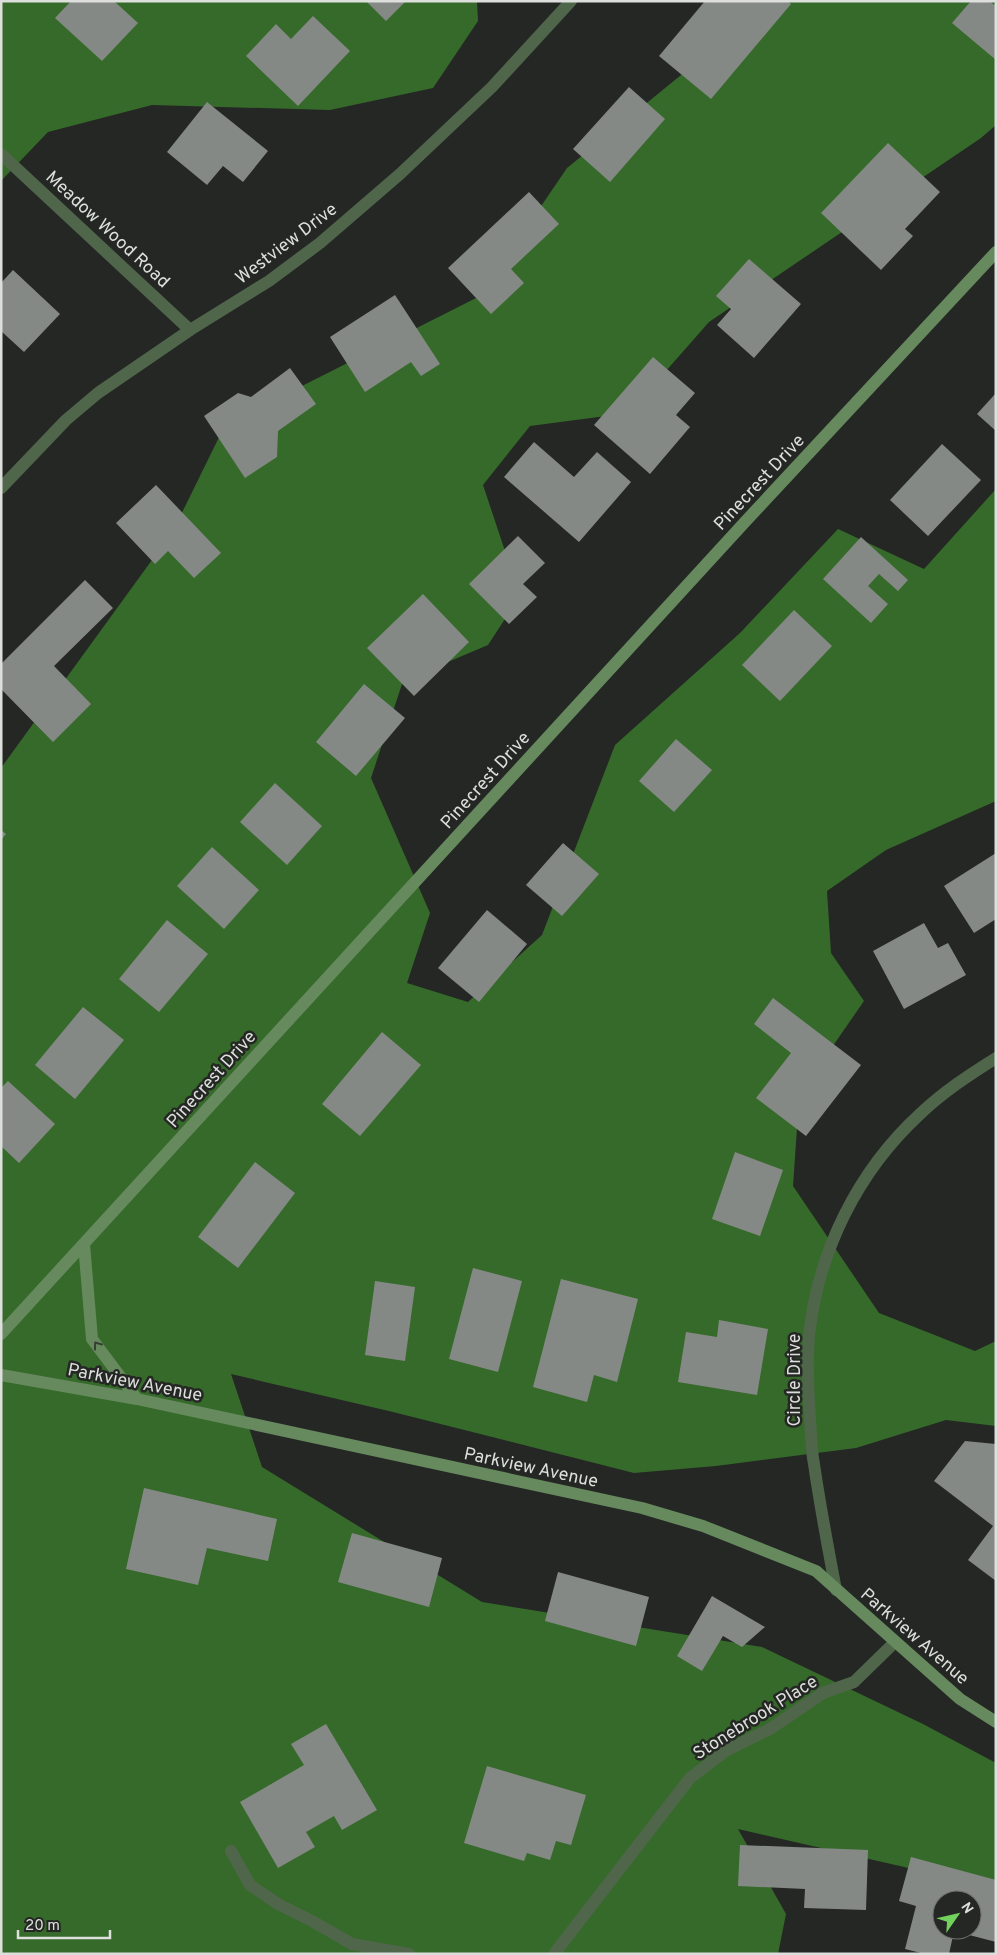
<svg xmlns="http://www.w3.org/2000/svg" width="997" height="1955" font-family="Overpass,sans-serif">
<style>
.forest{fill:#366a2a}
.building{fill:#858985;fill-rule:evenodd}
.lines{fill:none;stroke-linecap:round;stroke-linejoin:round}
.lane{stroke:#50664b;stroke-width:12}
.street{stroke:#50664b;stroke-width:12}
.secondary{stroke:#66895e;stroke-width:12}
.oneway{stroke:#344032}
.labels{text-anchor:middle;stroke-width:5;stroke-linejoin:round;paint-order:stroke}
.street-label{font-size:18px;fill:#dddfdc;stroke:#242724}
</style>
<rect width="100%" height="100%" fill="#242724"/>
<g class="forest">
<path d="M1 1H477L478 21 433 88 330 110 152 105 48 132 1 181Z"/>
<path d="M751 1H996V125L981 138 709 322 629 413 530 426 483 485 520 596 488 645 403 681 371 778 430 913 407 983 468 1002 542 935 615 745 740 633 838 529 924 569 996 489V801L886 850 827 891 831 953 864 1001 828 1053 797 1128 793 1186 879 1313 975 1351 996 1341V1426L946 1420 856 1448 716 1466 634 1473 393 1412 231 1374 262 1467 482 1602 762 1647 923 1724 996 1763V1888L738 1829 786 1914 778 1954H1V768L173 531 225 425 480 296 567 168 724 40Z"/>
</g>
<g class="building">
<path d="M71 1H114L138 23 102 61 55 18Z"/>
<path d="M366 1H406L386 21Z"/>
<path d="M705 1H788L791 4 711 99 659 56Z"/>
<path d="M971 1H990L994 5 996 3V60L952 23Z"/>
<path d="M313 16 350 51 298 106 246 56 276 24 291 39Z"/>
<path d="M629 87 665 119 610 182 573 149Z"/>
<path d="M207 102 268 151 243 182 223 166 207 185 167 152Z"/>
<path d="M888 143 940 192 905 229 913 236 881 270 821 213Z"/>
<path d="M529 192 559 224 511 269 524 283 491 314 448 268Z"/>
<path d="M749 259 801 304 754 358 717 325 731 309 716 296Z"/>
<path d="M13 270 60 314 24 352 1 331V283Z"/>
<path d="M395 295 440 364 421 376 411 362 365 392 330 337Z"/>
<path d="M653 357 695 393 676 415 690 427 650 474 594 425Z"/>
<path d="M290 368 316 404 278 431 277 457 245 478 204 416 238 393 251 397Z"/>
<path d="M996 393V431L977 414Z"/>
<path d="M534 442 574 477 597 452 631 482 579 542 504 477Z"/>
<path d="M942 444 981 480 928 536 890 500Z"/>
<path d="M156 485 221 553 194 578 168 551 155 564 116 523Z"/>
<path d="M518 536 545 563 523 584 537 597 509 624 469 584Z"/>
<path d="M861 537 908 580 898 591 879 574 868 586 888 604 871 623 823 579Z"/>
<path d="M85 580 113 608 54 666 91 704 53 742 1 689V664Z"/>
<path d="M423 594 469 642 414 696 367 648Z"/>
<path d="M794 610 832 646 780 701 742 665Z"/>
<path d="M364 684 405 718 356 776 316 742Z"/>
<path d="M676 739 712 770 674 812 639 781Z"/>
<path d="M275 783 322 826 287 865 240 822Z"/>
<path d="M1 830 6 834 1 840Z"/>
<path d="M563 843 599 874 562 916 526 885Z"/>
<path d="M212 847 259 890 224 929 177 886Z"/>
<path d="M996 853V919L974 933 944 886Z"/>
<path d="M487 910 527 944 479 1002 438 968Z"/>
<path d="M167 920 208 954 159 1012 119 979Z"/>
<path d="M924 923 938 948 948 943 966 975 904 1009 873 951Z"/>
<path d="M773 998 861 1065 806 1136 756 1098 791 1053 754 1024Z"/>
<path d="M83 1007 124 1040 75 1099 35 1065Z"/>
<path d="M382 1032 421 1065 360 1136 322 1104Z"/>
<path d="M8 1081 55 1124 19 1163 1 1146V1088Z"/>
<path d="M735 1152 783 1170 760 1236 712 1219Z"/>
<path d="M255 1162 295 1193 238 1268 198 1237Z"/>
<path d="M473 1268 522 1281 498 1372 449 1359Z"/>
<path d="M561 1279 638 1299 617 1382 594 1375 587 1402 533 1387Z"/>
<path d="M375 1281 415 1287 405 1361 365 1355Z"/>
<path d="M719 1320 768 1329 757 1395 678 1382 686 1332 717 1337Z"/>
<path d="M965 1441 996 1444V1581L968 1560 993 1526 934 1481Z"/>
<path d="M144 1488 277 1519 268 1561 207 1548 198 1585 126 1569Z"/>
<path d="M352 1533 442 1558 429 1607 338 1582Z"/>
<path d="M558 1572 649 1597 636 1646 545 1621Z"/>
<path d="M712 1596 765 1627 742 1647 723 1636 702 1671 677 1656Z"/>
<path d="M326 1724 377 1810 342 1830 334 1816 306 1832 315 1847 278 1868 240 1802 304 1765 291 1744Z"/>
<path d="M487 1766 586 1795 571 1845 556 1841 550 1860 527 1853 524 1861 464 1843Z"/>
<path d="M740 1845 868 1850 866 1910 804 1908 805 1889 738 1886Z"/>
<path d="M911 1857 996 1880V1942L954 1931 949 1954H925L905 1949 916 1906 899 1901ZM942 1900H972V1930H942Z"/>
</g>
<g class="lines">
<g class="lane">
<path d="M231 1851 250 1885 278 1904 312 1921 352 1944 409 1954"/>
<path d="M554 1954 690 1778 727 1750 770 1729 823 1693 854 1682 895 1642"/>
</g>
<g class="street">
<path d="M1 154 190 330"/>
<path d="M1 488 66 420 98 393 190 330 269 281 320 243 400 174 492 87 571 1"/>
<path d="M836 1590C828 1548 820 1506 814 1464 811 1449 811 1433 810 1418 808 1391 807 1363 809 1336 818 1251 858 1171 920 1114 943 1092 969 1075 996 1058"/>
</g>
<g class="secondary">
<path d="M84 1244 92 1339 137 1399"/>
<path d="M1 1334 744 523 996 252"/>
<path d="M1 1375 137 1399 642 1508 703 1526 816 1571 960 1699 996 1722"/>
</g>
</g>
<defs><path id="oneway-chevron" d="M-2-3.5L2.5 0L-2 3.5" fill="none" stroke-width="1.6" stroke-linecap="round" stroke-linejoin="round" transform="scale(1.25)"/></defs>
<use class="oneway" href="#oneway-chevron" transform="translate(97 1345) rotate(-126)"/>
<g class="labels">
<g class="street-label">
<text transform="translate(108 229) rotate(43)" y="6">Meadow Wood Road</text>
<text transform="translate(286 243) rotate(-37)" y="6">Westview Drive</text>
<text transform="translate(759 482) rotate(-47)" y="6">Pinecrest Drive</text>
<text transform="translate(485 780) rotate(-48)" y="6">Pinecrest Drive</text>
<text transform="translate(211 1079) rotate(-48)" y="6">Pinecrest Drive</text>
<text transform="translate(794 1380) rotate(-90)" y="6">Circle Drive</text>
<text transform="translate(135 1382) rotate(11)" y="6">Parkview Avenue</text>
<text transform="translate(531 1467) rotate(12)" y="6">Parkview Avenue</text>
<text transform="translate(915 1636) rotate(41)" y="6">Parkview Avenue</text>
<text transform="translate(755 1717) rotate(-32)" y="6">Stonebrook Place</text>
</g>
</g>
<rect width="997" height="1955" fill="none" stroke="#dddfdc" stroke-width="5"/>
<g transform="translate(957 1915) rotate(56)"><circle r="24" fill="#242724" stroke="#6e716e"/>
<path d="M0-4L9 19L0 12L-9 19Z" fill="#73d25d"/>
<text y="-8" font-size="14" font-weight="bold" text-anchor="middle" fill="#dddfdc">N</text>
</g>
<path d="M18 1930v8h92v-8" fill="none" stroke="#dddfdc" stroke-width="2.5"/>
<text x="25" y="1930" font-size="15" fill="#dddfdc" stroke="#242724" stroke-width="4" paint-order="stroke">20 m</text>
</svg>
